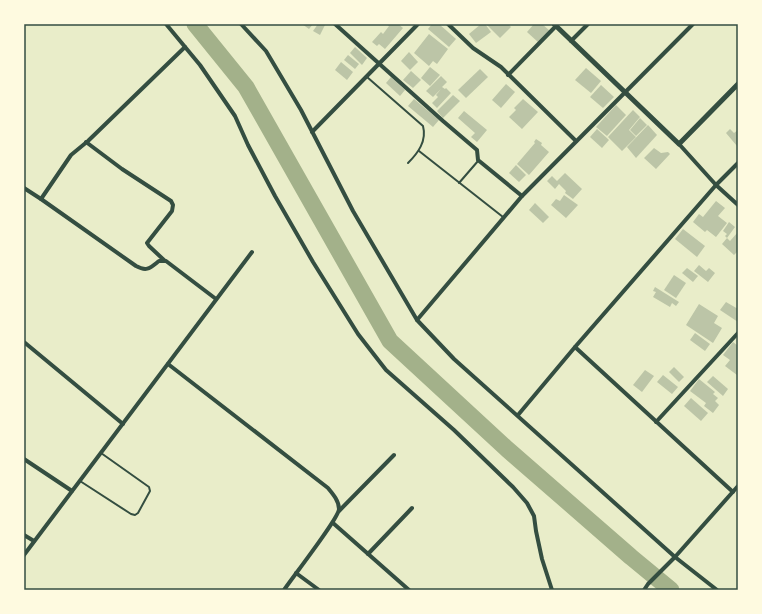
<svg xmlns="http://www.w3.org/2000/svg" width="762" height="614" font-family="'Work Sans',sans-serif">
<style>
.lines{fill:none;stroke-linecap:round;stroke-linejoin:round}
.river{stroke:#a3b18a;stroke-width:17}
.building{fill:#bcc5a7}
.service{stroke:#344e41;stroke-width:2}
.minor{stroke:#344e41;stroke-width:4}
.tertiary{stroke:#344e41;stroke-width:5}
.neatline{fill:none;stroke:#344e41;stroke-width:1.5}
</style>
<rect width="100%" height="100%" fill="#e9edc9"/>
<g class="lines">
<path class="river" d="M195 24 246 87 390 341 507 449 631 557 671 590"/>
</g>
<g class="building">
<path d="M302 24H313L309 29Z"/>
<path d="M318 24 325 25 320 35 313 31Z"/>
<path d="M386 24H398L403 28 385 49 379 44 377 46 372 42 381 32 383 34 389 26Z"/>
<path d="M432 24H439L456 39 449 47 428 29Z"/>
<path d="M481 24H485L491 32 476 43 469 34Z"/>
<path d="M486 24H508L511 27 500 38Z"/>
<path d="M534 24H542L550 31 539 43 527 32Z"/>
<path d="M429 34 448 49 437 64 433 61 429 66 414 53Z"/>
<path d="M355 47 367 58 362 65 350 53Z"/>
<path d="M409 52 418 62 410 70 401 61Z"/>
<path d="M348 55 359 64 355 69 344 60Z"/>
<path d="M341 62 353 72 347 80 335 70Z"/>
<path d="M430 67 440 75 430 86 421 78Z"/>
<path d="M586 68 601 81 591 93 575 80Z"/>
<path d="M480 69 488 77 466 98 458 90Z"/>
<path d="M411 71 421 80 413 88 403 80Z"/>
<path d="M441 76 447 82 442 87 445 89 446 88 451 93 437 108 432 103 438 97 436 95 441 89 433 97 426 91Z"/>
<path d="M391 77 405 90 400 96 386 83Z"/>
<path d="M506 84 515 92 501 108 492 100Z"/>
<path d="M601 85 614 97 603 108 590 97Z"/>
<path d="M453 95 460 101 443 118 437 111Z"/>
<path d="M414 99 439 120 433 127 408 106Z"/>
<path d="M523 99 538 112 522 129 509 117 516 110 514 108Z"/>
<path d="M616 105 626 115 607 136 596 127Z"/>
<path d="M633 110 640 117 629 130 636 137 622 151 608 137Z"/>
<path d="M464 111 487 130 477 142 471 137 475 133 458 118Z"/>
<path d="M640 118 647 125 636 136 630 130Z"/>
<path d="M648 125 657 135 636 158 627 147Z"/>
<path d="M597 129 609 140 602 148 590 137Z"/>
<path d="M730 129 734 133 738 130 737 146 726 133Z"/>
<path d="M536 139 542 143 541 145 549 152 529 175 517 164 535 143 534 142Z"/>
<path d="M654 148 661 153 668 152 670 154 656 169 644 158Z"/>
<path d="M516 165 526 175 519 182 509 173Z"/>
<path d="M565 173 582 189 573 199 565 193 566 191 559 184 555 189 547 181 552 176 557 181Z"/>
<path d="M564 195 578 205 566 218 551 205 556 199 560 201Z"/>
<path d="M716 201 725 208 718 216 727 223 716 237 707 230 705 232 693 222 699 214 703 217Z"/>
<path d="M535 203 549 217 543 223 529 210Z"/>
<path d="M729 222 735 227 727 238 725 236 727 234 723 231Z"/>
<path d="M683 229 705 246 697 257 675 239Z"/>
<path d="M738 232V251L734 255 722 244 727 238 730 241Z"/>
<path d="M699 265 706 271 709 268 715 273 708 282 694 271Z"/>
<path d="M687 268 698 276 693 282 682 273Z"/>
<path d="M674 275 686 283 676 298 664 290Z"/>
<path d="M655 287 679 302 676 306 672 303 670 307 653 297 656 292 653 291Z"/>
<path d="M726 302 738 309V322L720 310Z"/>
<path d="M699 304 718 316 714 323 722 328 713 343 686 325Z"/>
<path d="M695 333 710 344 705 351 690 340Z"/>
<path d="M733 342 738 346 737 375 725 366 730 360 723 355Z"/>
<path d="M674 367 684 377 679 382 669 372Z"/>
<path d="M645 370 654 376 642 392 633 385Z"/>
<path d="M663 375 678 387 672 394 657 382Z"/>
<path d="M713 376 728 389 723 396 707 382Z"/>
<path d="M699 379 715 392 713 394 718 398 715 401 719 405 713 413 704 406 706 403 690 391Z"/>
<path d="M691 398 708 413 701 421 684 406Z"/>
</g>
<g class="lines">
<g class="service">
<path d="M367 77 423 126C427 141 418 153 408 163"/>
<path d="M419 151 503 217"/>
<path d="M459 183 478 161"/>
<path d="M80 481 131 514 135 515 138 513 150 491 149 487 101 453"/>
</g>
<g class="minor">
<path d="M166 24 200 65 235 116 248 145 275 196 313 262 358 334 386 370 454 430 513 487 527 503 534 516 536 531 542 559 552 590"/>
<path d="M241 24 266 51 301 110 353 211 417 320 454 359 675 557 738 486"/>
<path d="M335 24 443 121 477 150 478 160 522 196"/>
<path d="M448 24 473 48 501 67 576 141"/>
<path d="M571 41 588 24"/>
<path d="M185 47 88 141 71 155 41 199 136 266C147 272 150 268 159 261H166L216 299"/>
<path d="M508 75 556 26"/>
<path d="M312 132 418 24"/>
<path d="M86 142 122 169 171 201 173 205 172 211 147 243 149 246 165 261"/>
<path d="M679 144 716 185 738 205"/>
<path d="M24 188 41 199"/>
<path d="M417 320 522 196 693 24"/>
<path d="M24 342 123 424"/>
<path d="M575 347 733 492"/>
<path d="M168 364 328 488C333 494 339 501 339 509 339 518 292 578 284 590"/>
<path d="M518 415 575 347 716 185 738 163"/>
<path d="M656 422 738 333"/>
<path d="M24 459 72 491"/>
<path d="M339 511 394 455"/>
<path d="M333 523 409 590"/>
<path d="M24 535 34 541"/>
<path d="M368 554 412 508"/>
<path d="M24 555 252 252"/>
<path d="M296 573 319 590"/>
<path d="M644 590 648 584 675 557 717 590"/>
</g>
<path class="tertiary" d="M554 24 679 144 738 84"/>
</g>
<rect width="762" height="614" fill="none" stroke="#fefae0" stroke-width="50"/>
<rect x="25" y="25" width="712" height="564" class="neatline"/>
</svg>
